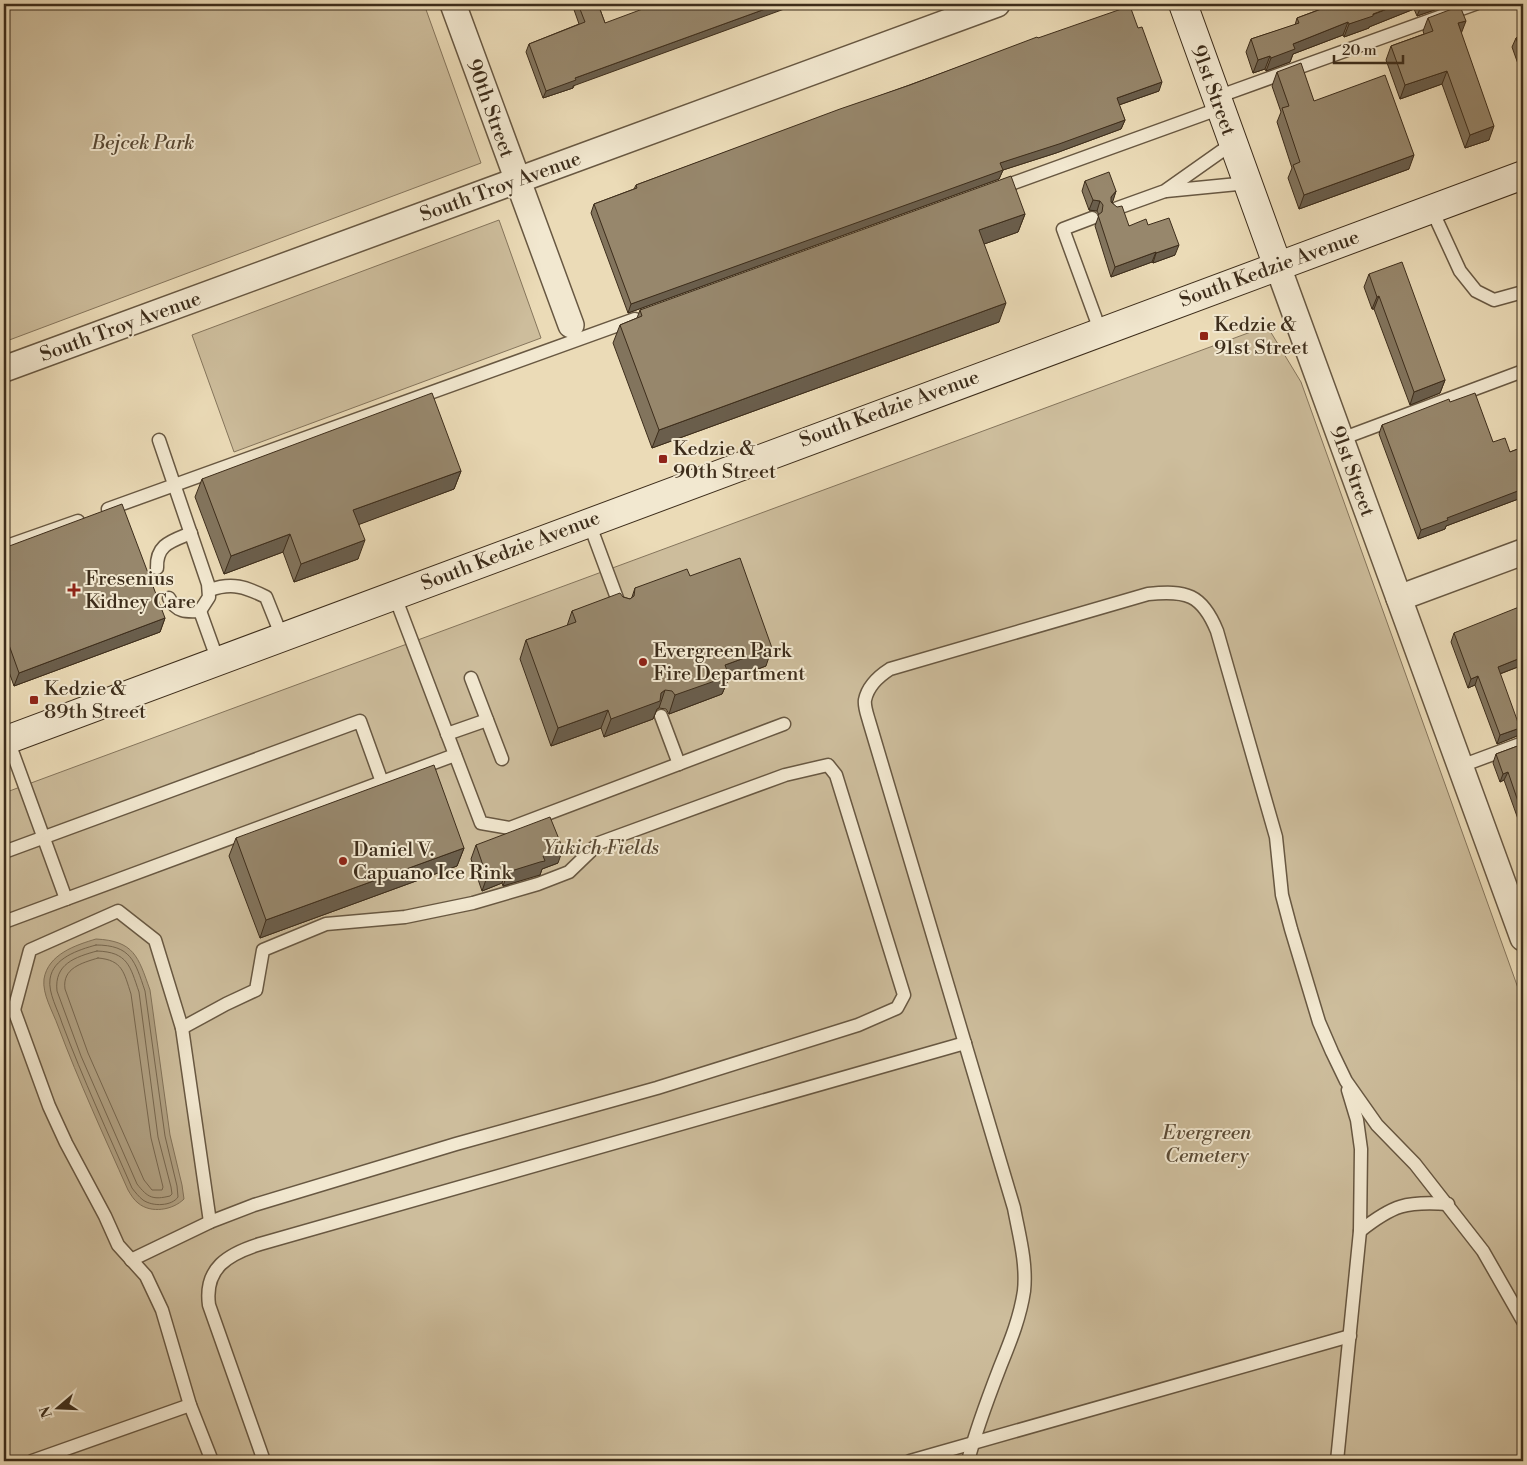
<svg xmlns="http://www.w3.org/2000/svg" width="1527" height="1465" font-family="'Libre Bodoni',serif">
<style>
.green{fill:#cdbd9c;stroke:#85755c}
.water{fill:#b0a082;stroke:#827259}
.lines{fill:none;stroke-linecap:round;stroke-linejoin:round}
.shore{stroke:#76664e;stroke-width:1}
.lane-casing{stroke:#685842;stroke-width:15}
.street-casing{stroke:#685842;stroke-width:28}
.secondary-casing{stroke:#3d2d1b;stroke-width:30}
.lane{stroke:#f2e8d0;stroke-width:12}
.street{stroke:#f2e8d0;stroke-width:25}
.secondary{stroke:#f2e8d0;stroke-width:28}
.wall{fill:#82745d;stroke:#3d2d1b}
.shaded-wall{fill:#6a5e4c;stroke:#3d2d1b}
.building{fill:#97876c;stroke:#3d2d1b}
.poi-dot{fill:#8f2418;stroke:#f2e8d0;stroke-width:2}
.labels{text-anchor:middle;stroke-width:4;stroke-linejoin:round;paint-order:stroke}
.street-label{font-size:20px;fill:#3d2d1b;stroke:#f2e8d0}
.park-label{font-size:20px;font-style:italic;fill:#5a4a35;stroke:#f2e8d0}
.poi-label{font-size:20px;fill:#3d2d1b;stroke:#f2e8d0;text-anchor:start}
</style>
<rect width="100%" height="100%" fill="#ebdbb7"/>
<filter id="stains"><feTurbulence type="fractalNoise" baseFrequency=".004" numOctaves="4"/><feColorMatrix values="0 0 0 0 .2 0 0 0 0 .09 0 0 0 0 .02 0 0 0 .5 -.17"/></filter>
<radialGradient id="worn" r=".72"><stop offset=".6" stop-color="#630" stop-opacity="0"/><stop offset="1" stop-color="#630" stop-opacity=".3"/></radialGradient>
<g class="green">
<path d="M21 4H424L481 163 4 342V10Z"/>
<path d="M499 220 541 338 234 452 192 335Z"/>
<path d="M1267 326 1301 382 1523 1002V1461H4V793Z"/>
</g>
<path class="water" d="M96 939C134 941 138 956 150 990L170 1135 182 1185 184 1199C173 1210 151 1214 138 1203 134 1200 131 1195 128 1190 104 1136 79 1082 58 1026 53 1012 42 994 44 979 48 954 76 945 96 939Z"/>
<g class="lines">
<g class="shore">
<path d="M96 945C131 945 135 961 145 991L165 1136 177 1186 178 1197C172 1206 153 1207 143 1200 139 1197 135 1192 132 1188 108 1133 83 1079 62 1023 58 1010 48 993 50 979 53 958 78 950 96 945Z"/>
<path d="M97 951C128 952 130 966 139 992L158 1137 171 1187 172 1194 170 1196C153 1200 148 1198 137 1184L81 1056 57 991C54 964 75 957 97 951Z"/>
<path d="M98 958C123 960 124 973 131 994L151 1138 163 1187 162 1190H152L144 1180 88 1053 65 989C62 968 82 963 98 958Z"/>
</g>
<g class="lane-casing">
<g id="lane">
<path d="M1217 97 1475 4"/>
<path d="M997 189 1221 108"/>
<path d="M1166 191 1248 183"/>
<path d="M1431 208 1460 271 1476 291 1494 300 1523 292"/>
<path d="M1115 209 1165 191 1233 143"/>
<path d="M1092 218 1063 229 1100 330"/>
<path d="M1341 439 1523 371"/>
<path d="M159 440 208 584 209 597 200 611"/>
<path d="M108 509 635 319"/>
<path d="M588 520 621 609"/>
<path d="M4 547 78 521"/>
<path d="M157 568C156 544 172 541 191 533"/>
<path d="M210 590C232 582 246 587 266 597L282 637"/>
<path d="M394 594 481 823 510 828 784 724"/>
<path d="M169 598C176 612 186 612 200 611"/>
<path d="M200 611 218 661"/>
<path d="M471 678 502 759"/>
<path d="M661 716 679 764"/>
<path d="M447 734 487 720"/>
<path d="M8 740 66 899"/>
<path d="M1461 766 1523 743"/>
<path d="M4 852 360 721 382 782"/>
<path d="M4 922 455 755"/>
<path d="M14 1010 49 1106 66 1143 105 1216 118 1245 146 1276 162 1310 190 1405 212 1461"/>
<path d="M4 1013 14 1010 30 950 118 911 155 940 182 1028 210 1222"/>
<path d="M1360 1231C1393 1205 1406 1201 1448 1204"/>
<path d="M131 1260 210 1222 254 1205 456 1144 657 1088 858 1025 897 1008 904 995 836 775 828 765 785 775 599 843 569 872 538 884 473 903 405 917 326 924 263 950 256 990 226 1004 182 1028"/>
<path d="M32 1461 190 1405"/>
<path d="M264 1461 209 1305C204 1268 228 1254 260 1244L965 1043"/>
<path d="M910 1461 1350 1336"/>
<path d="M968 1461C976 1429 988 1398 1000 1367 1010 1342 1020 1318 1024 1291 1027 1263 1019 1235 1014 1208L869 721C867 714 864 706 865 700 868 685 879 676 890 669L1148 594C1186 590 1202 594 1217 631L1276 837 1282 895 1291 929 1319 1022 1332 1052 1346 1081 1377 1125 1415 1164 1483 1251 1523 1321"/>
<path d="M1337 1461 1360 1231 1361 1149 1357 1120 1348 1090"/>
</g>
</g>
<g class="street-casing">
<g id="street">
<path d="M453 4 571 325"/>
<path d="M1277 264 1523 938"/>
<path d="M4 369 997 4"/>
<path d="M1399 598 1523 552"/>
</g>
</g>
<g class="secondary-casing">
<g id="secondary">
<path d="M1183 4 1277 264"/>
<path d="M4 741C509 550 1015 360 1523 175"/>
</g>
</g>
<use href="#lane" class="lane"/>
<use href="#street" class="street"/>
<use href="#secondary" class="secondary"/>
</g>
<g class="wall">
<path d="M572 4H598L605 23 573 88 543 98 526 52 529 44 579 24Z"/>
<path d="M1334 4H1450L1449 5 1417 16 1414 9 1369 27V28L1344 37 1343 35 1293 54 1290 62 1266 71 1265 69 1253 73 1246 52 1251 39 1295 25 1297 18Z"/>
<path d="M1428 18 1461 33 1489 140 1465 148 1442 84 1400 99 1386 60 1391 46 1424 34 1423 31Z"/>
<path d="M1523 35V78L1512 47 1516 38Z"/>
<path d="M1038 38 1159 91 1119 105 1125 120 1121 129 1056 153 1003 170 999 179 628 313 591 213 594 204 634 189 636 185Z"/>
<path d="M1277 72 1314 101 1409 169 1299 209 1288 178 1292 168 1277 122 1281 112 1272 86Z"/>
<path d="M1085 181 1116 191 1112 202 1129 226 1148 225 1175 255 1153 263 1152 262 1111 277 1095 226 1099 215 1097 211 1089 210 1082 191Z"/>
<path d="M1025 214 1018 232 984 244 999 322 652 448 613 343 620 325 637 318 640 310Z"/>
<path d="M1369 274 1445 380 1440 393 1410 405 1374 309H1372L1364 287Z"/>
<path d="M1450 402 1493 442 1510 452 1523 447V490L1521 498 1446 526 1445 529 1418 539 1379 434 1382 425Z"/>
<path d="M461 471 454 489 359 524 358 559 294 582 283 552 224 574 195 497 202 479Z"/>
<path d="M4 548 165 618 160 632 14 686 4 658Z"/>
<path d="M690 576 766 666 728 680 722 694 669 714 666 709 659 708 657 709 653 719 604 737 601 728 551 746 520 659 526 640 567 626 572 611 623 597 630 599 632 597 635 588Z"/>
<path d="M1523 611V665L1500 674 1517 736 1497 744 1475 685 1468 688 1451 642 1454 633Z"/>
<path d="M1523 744V833L1504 780 1500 782 1493 763 1496 754Z"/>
<path d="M236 838 464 848 457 866 260 938 229 856Z"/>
<path d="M476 845 558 863 542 869 540 875 535 876 503 886 502 883 482 891 471 859Z"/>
</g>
<g class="shaded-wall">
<path d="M779 4H798L573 86V88L543 98 546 91 575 78Z"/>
<path d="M1400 4H1416L1414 9 1369 27V28L1344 37 1349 24Z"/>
<path d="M1422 4H1450L1449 5 1417 16Z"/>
<path d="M1466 21 1461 34 1458 23Z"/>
<path d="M1348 22 1343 35 1293 54 1290 62 1266 71 1271 58 1293 44Z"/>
<path d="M1270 56 1265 69 1253 73 1258 60Z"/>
<path d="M1447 71 1442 84 1400 99 1405 85Z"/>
<path d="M1162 82 1159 91 1113 107 1117 98Z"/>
<path d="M1125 120 1121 129 1056 153 1003 170 999 179 628 313 631 304 1000 163Z"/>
<path d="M1494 126 1489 140 1465 148 1470 135Z"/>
<path d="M1414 155 1409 169 1299 209 1304 195Z"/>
<path d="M1116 191 1113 201 1107 207 1111 197Z"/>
<path d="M1093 200 1100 201 1097 211 1089 210Z"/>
<path d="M1025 214 1018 232 973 248 979 230Z"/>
<path d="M1179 245 1175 255 1153 263 1156 253Z"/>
<path d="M1156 252 1152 262 1111 277 1115 267Z"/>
<path d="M1379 296 1374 309H1372L1377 297Z"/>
<path d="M1006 303 999 322 652 448 659 430Z"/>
<path d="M1445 380 1440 393 1410 405 1414 392Z"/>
<path d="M461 471 454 489 347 529 353 510Z"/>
<path d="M1523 482V490L1521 498 1446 526 1445 529 1418 539 1421 530Z"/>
<path d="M290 534 283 552 224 574 231 556Z"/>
<path d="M365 540 358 559 294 582 301 564Z"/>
<path d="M165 618 160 632 14 686 19 673Z"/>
<path d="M772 648 766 666 728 680 722 694 669 714 675 695 725 665Z"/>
<path d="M1523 657V665L1494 676 1498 667Z"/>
<path d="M1478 676 1475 685 1468 688 1471 679Z"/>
<path d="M665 690 659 708 657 709 653 719 604 737 611 719 661 693Z"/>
<path d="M608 710 601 728 551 746 558 728Z"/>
<path d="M1520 728 1517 736 1497 744 1500 735Z"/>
<path d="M1508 772 1504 780 1500 782 1503 774Z"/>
<path d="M464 848 457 866 260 938 266 920Z"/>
<path d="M563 849 558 863 542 869 540 875 503 886 508 872 543 856Z"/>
<path d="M507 870 502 883 482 891 487 877Z"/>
</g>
<g class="building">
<path d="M578 4H598L605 23 656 4H779L575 78 576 80 546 91 529 44 585 22Z"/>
<path d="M1335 4H1400L1373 14V16L1349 24 1348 22 1293 44 1295 49 1271 58 1270 56 1258 60 1251 39 1299 23 1297 18Z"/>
<path d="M1130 6 1138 28 1142 27 1162 82 1117 98 1125 120 1059 144 1000 163 1003 170 631 304 594 204 637 188 636 185 840 109 910 85 1037 37 1038 38Z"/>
<path d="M1460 6 1466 21 1458 23 1494 126 1470 135 1447 71 1405 85 1391 46 1433 31 1428 18Z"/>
<path d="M1523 35V59L1516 38Z"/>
<path d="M1301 63 1314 101 1385 75 1414 155 1304 195 1293 165 1300 162 1282 108 1289 106 1277 72Z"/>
<path d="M1109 172 1116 191 1111 197V202L1117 207 1122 206 1129 226 1146 219 1148 225 1169 218 1179 245 1156 253V252L1115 267 1098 215 1102 212 1103 205 1100 201 1093 200 1085 181Z"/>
<path d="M1011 176 1025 214 979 230 1006 303 659 430 620 325 642 316 640 310Z"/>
<path d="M1402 262 1445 380 1414 392 1379 296 1377 297 1369 274Z"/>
<path d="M432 393 461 471 353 510 365 540 301 564 290 534 231 556 202 479Z"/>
<path d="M1475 393 1493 442 1505 438 1510 452 1523 447V482L1522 483 1523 489 1447 518 1448 520 1421 530 1382 425 1449 399 1450 402Z"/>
<path d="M122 504 165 618 19 673 4 631V548Z"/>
<path d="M740 558 772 648 725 665 729 676 675 695 672 691 665 690 661 693 660 701 611 719 608 710 558 728 526 640 576 622 572 611 620 593 623 597 630 599 634 596 635 588 687 569 690 576Z"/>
<path d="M1519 607 1521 612 1523 611V657L1498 667 1520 728 1500 735 1478 676 1471 679 1454 633Z"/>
<path d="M1523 744V816L1508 772 1503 774 1496 754Z"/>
<path d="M434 765 464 848 266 920 236 838Z"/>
<path d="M550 817 563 849 543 856 545 861 540 862 508 872 507 870 487 877 476 845Z"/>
</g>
<g class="poi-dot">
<rect x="1199" y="331" width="10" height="10" rx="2.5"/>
<rect x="658" y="454" width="10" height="10" rx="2.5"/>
<path d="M71.5 582.5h5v5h5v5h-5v5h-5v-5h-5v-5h5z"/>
<circle cx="643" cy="662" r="5"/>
<rect x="29" y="695" width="10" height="10" rx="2.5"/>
<circle cx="343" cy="861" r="5"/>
</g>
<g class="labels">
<g class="street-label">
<text transform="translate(1214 90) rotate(70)" y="7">91st Street</text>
<text transform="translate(491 108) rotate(70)" y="7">90th Street</text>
<text transform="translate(500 186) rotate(-20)" y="7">South Troy Avenue</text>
<text transform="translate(1269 268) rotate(-20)" y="7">South Kedzie Avenue</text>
<text transform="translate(120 326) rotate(-20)" y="7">South Troy Avenue</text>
<text transform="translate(889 408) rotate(-20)" y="7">South Kedzie Avenue</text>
<text transform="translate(1353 471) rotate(70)" y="7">91st Street</text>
<text transform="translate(510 550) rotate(-21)" y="7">South Kedzie Avenue</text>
</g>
<g class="park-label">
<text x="143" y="149">Bejcek Park</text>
<text x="601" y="854">Yukich Fields</text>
<text x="1207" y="1139">Evergreen<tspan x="1207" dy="23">Cemetery</tspan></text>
</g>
<g class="poi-label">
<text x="1214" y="331">Kedzie &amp;<tspan x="1214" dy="23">91st Street</tspan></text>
<text x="673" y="455">Kedzie &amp;<tspan x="673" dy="23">90th Street</tspan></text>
<text x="85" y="585">Fresenius<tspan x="85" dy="23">Kidney Care</tspan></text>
<text x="653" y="657">Evergreen Park<tspan x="653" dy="23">Fire Department</tspan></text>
<text x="44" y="695">Kedzie &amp;<tspan x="44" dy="23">89th Street</tspan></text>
<text x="353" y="856">Daniel V.<tspan x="353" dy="23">Capuano Ice Rink</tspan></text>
</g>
</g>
<rect width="1527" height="1465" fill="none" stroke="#ebdbb7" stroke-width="20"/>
<rect x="5" y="5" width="1517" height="1455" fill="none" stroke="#3d2d1b" stroke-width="2.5"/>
<rect x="10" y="10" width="1507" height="1445" fill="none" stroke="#3d2d1b"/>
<g transform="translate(58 1408) rotate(251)" stroke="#f2e8d0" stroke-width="4" paint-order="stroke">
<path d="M0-4L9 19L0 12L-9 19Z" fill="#3d2d1b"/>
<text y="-8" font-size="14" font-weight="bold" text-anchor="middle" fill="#3d2d1b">N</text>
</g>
<path d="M1334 55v8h69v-8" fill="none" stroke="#3d2d1b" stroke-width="2.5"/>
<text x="1342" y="55" font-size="15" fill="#3d2d1b" stroke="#f2e8d0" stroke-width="4" paint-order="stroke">20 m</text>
<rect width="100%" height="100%" filter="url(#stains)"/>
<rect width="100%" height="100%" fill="url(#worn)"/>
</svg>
